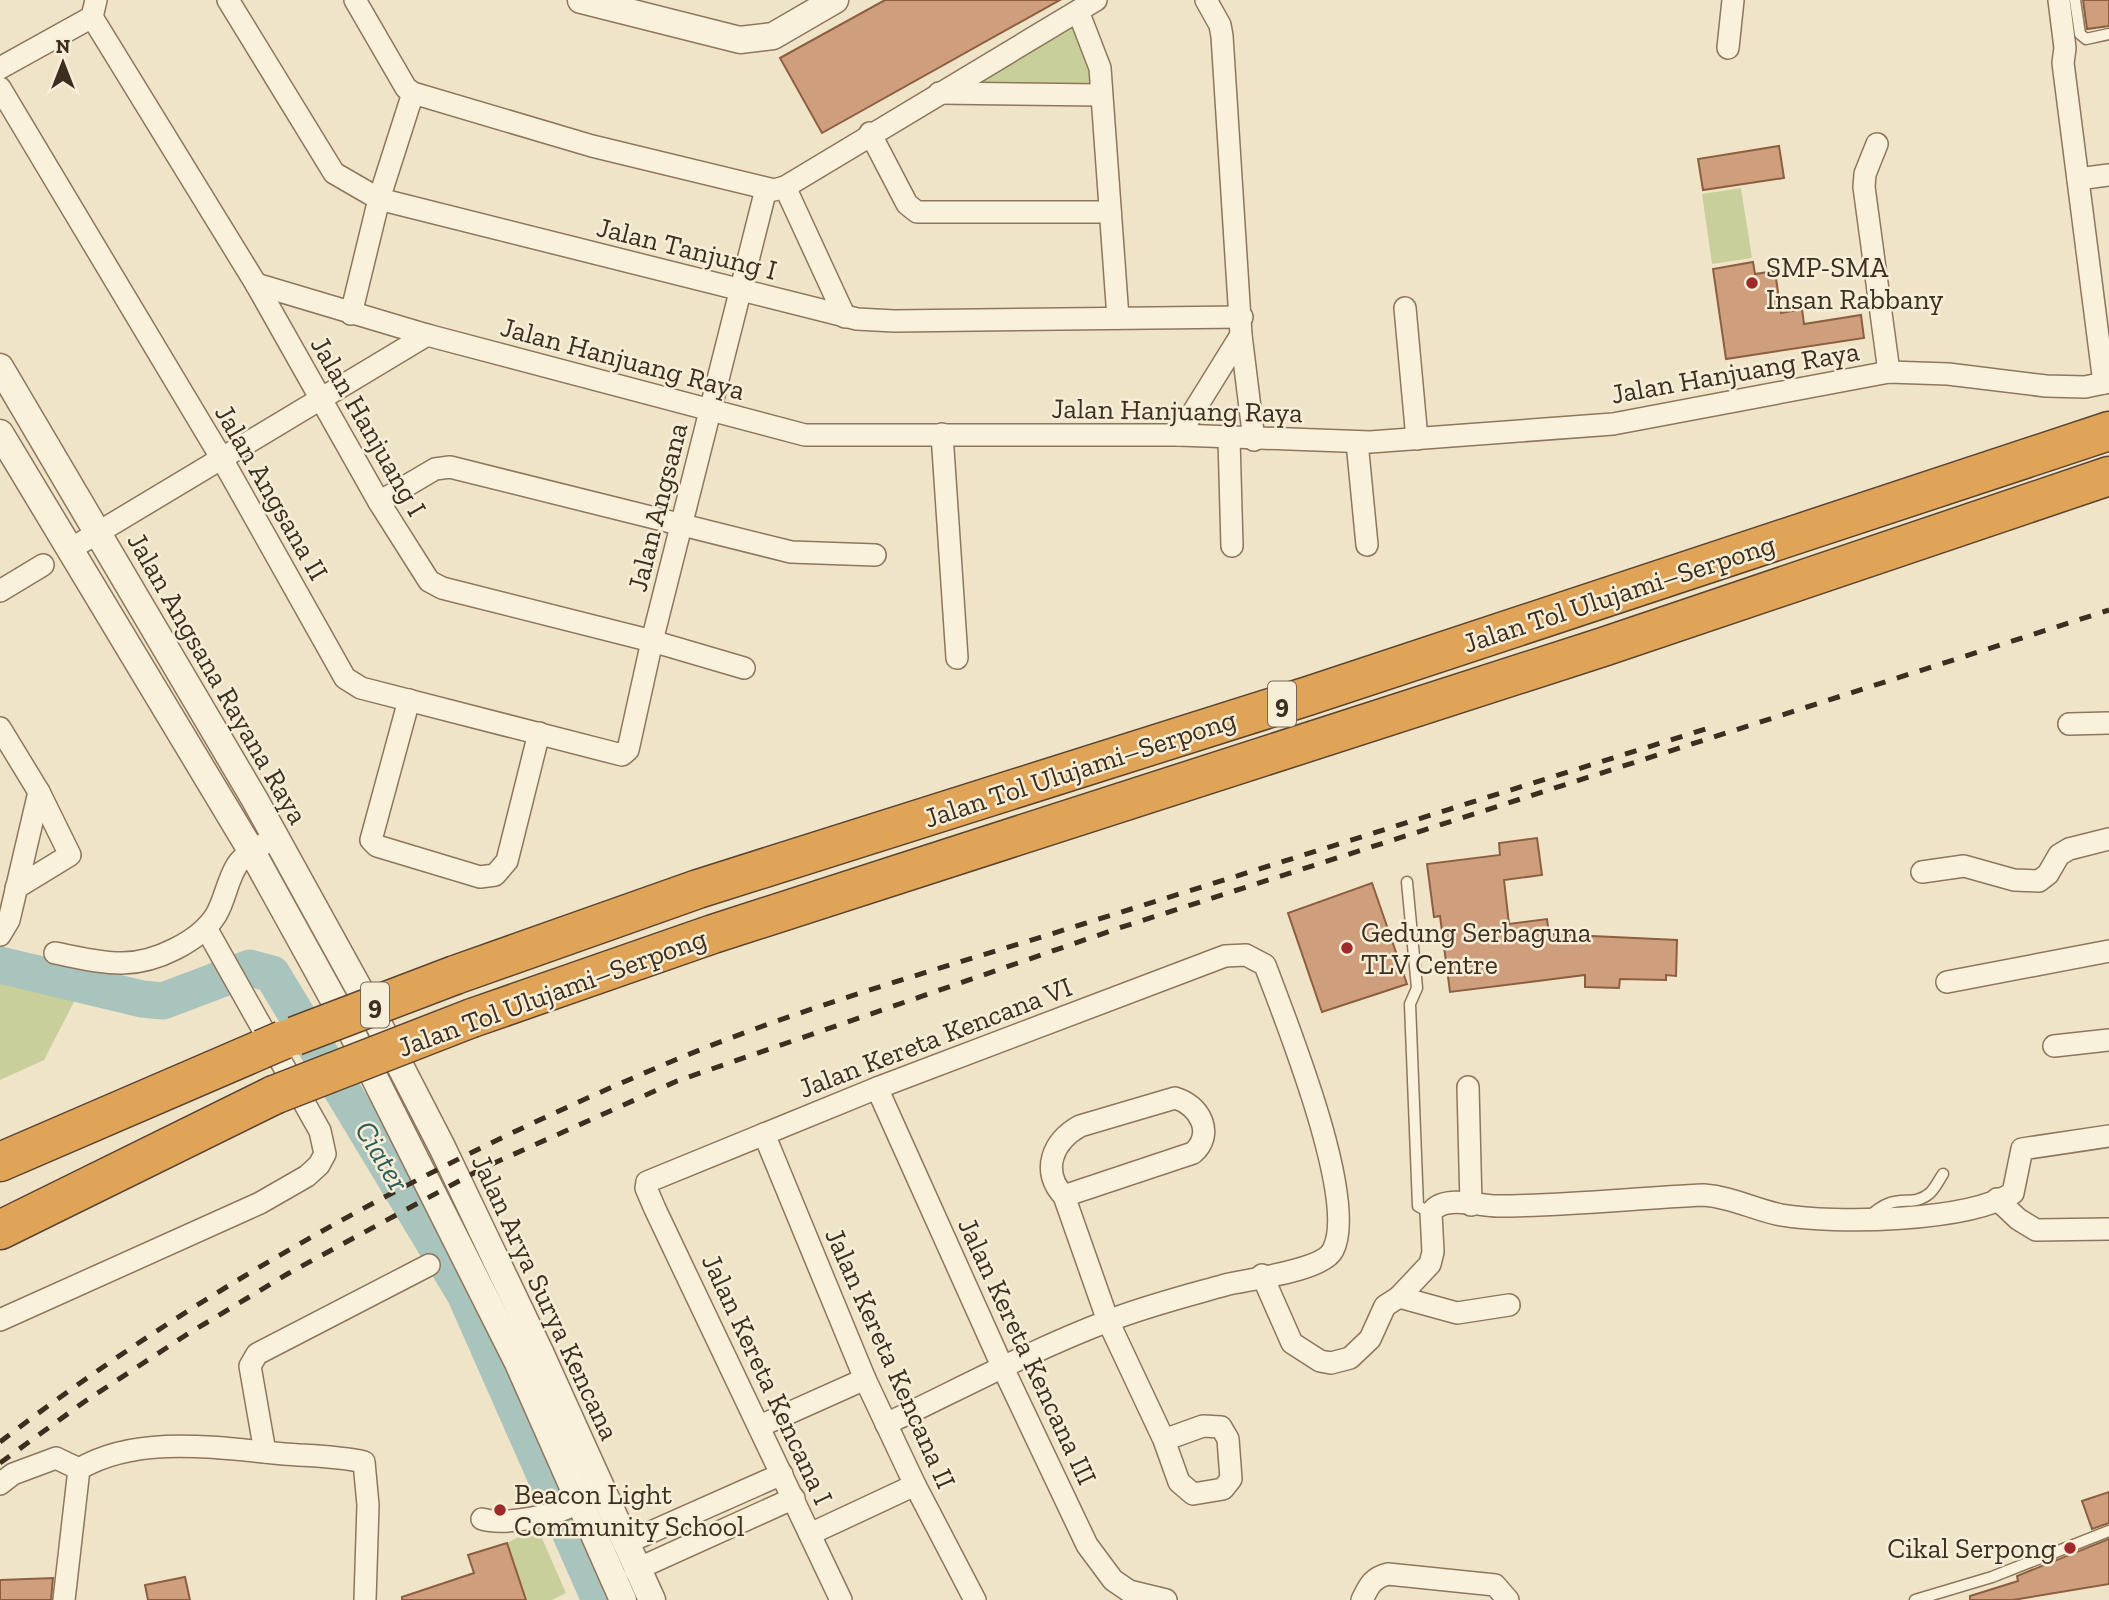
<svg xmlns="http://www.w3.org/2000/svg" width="2109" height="1600" font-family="'Zilla Slab',serif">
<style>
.green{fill:#c9cf9b}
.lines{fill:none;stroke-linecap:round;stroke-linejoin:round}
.river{stroke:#a9c4bc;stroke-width:37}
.building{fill:#cf9f7d;stroke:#8d5f41;stroke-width:2}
.service-casing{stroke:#8d765c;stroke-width:13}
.minor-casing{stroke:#8d765c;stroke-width:24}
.tertiary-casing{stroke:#8d765c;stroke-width:29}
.motorway-casing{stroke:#5b4430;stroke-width:41}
.service{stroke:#faf1dc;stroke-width:10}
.minor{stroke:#faf1dc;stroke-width:21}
.tertiary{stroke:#faf1dc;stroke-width:26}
.motorway{stroke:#e0a458;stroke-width:38}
.rail{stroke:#3d2e20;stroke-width:5;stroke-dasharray:12 12;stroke-linecap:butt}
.motorway-bridge-casing{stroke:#5b4430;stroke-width:41;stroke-linecap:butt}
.motorway-bridge{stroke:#e0a458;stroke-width:38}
.poi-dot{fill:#9e2a2b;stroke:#f7eed8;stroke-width:2.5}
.labels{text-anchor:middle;stroke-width:5;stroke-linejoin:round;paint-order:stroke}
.shield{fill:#f7eed8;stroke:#756857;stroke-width:2}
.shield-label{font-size:26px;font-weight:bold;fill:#3d2e20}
.street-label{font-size:28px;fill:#3d2e20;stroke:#f7eed8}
.poi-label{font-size:28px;fill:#3d2e20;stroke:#f7eed8;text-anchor:start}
.water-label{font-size:30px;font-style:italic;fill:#2f5d5a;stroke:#f7eed8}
</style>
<rect width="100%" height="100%" fill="#f0e4c8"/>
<g class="green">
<path d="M1072 22 1088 50 1090 89 963 87Z"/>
<path d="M1741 188 1752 258 1712 264 1702 194Z"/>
<path d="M0 983 75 1000 44 1060 0 1080Z"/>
<path d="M537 1527 566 1593 552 1600H526L507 1543Z"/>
</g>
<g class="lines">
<path class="river" d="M0 965 142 999 163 1001 250 968 272 974 465 1294 600 1600"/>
</g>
<g class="building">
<path d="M885 0H1060L822 133 780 58Z"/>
<path d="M2083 0H2109V26L2087 29Z"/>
<path d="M1779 146 1784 178 1703 190 1698 159Z"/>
<path d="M1753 262 1755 274 1775 271 1781 313 1802 309 1804 324 1861 315 1864 338 1726 359 1713 269Z"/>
<path d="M1537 838 1542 875 1504 880 1509 924 1547 919 1549 934 1677 940 1676 976 1666 975V980L1620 979 1619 988 1585 987V975L1450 992 1440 916 1434 917 1427 864 1500 855 1499 843Z"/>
<path d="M1372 883 1407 984 1322 1012 1288 913Z"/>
<path d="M2109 1492V1523L2092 1529 2082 1501Z"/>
<path d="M2109 1539V1584L2013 1600H1970V1596L2018 1581 2017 1576Z"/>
<path d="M507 1543 526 1600H402V1597L474 1573 468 1555Z"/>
<path d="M185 1577 190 1600H148L145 1585Z"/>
<path d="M53 1578 51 1600H0V1580Z"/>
</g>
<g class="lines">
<g class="service-casing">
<g id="service">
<path d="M2075 0 2080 34 2086 39 2109 34"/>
<path d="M1407 882 1417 988 1410 1004 1418 1206 1431 1213"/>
<path d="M1868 1218C1896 1189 1910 1210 1930 1193 1935 1188 1939 1180 1943 1174"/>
<path d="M1915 1600 1992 1577 2109 1531"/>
</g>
</g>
<g class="minor-casing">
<g id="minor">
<path d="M228 0 334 173 379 199 857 319 894 321 1242 317"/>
<path d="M355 0 406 88 413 93 592 146 774 190 785 187 1096 0"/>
<path d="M1206 0 1220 25 1222 36 1241 335 1254 440"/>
<path d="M2059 0 2065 48 2063 63 2104 383"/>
<path d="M1078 11 1100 68 1118 318"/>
<path d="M92 17 256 284 379 502 429 581 442 588 652 641 744 668"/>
<path d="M1728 48 1733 0"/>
<path d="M0 68 92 17 96 0"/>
<path d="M0 88 222 459 345 678 361 688 622 755 628 750 652 641 766 189"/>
<path d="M939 93 1101 95"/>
<path d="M870 133 907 204 917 212H1110"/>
<path d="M1877 144 1865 174 1864 187 1889 372"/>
<path d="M2078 179 2109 175"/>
<path d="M785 187 845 317"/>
<path d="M256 284 427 335 805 435H1179L1370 442 1613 424 1889 372 1948 374 2046 386 2085 387 2109 382"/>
<path d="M1405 308 1417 439"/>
<path d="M351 314 379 199 413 93"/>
<path d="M942 434 957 658"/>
<path d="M1179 435 1241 335"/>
<path d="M1229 439 1232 546"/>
<path d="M1357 442 1367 545"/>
<path d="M379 502 435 469 450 467 791 552 875 555"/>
<path d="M69 550 427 335"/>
<path d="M0 591 43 565"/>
<path d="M409 700 371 840 377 846 480 877 495 875 507 861 539 733"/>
<path d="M2069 724 2109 723"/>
<path d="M0 728 39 792 9 920 0 935"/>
<path d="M1922 872 1964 866 2014 880 2039 881 2048 874 2059 855 2069 849 2109 839"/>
<path d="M16 888 70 855 39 792"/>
<path d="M55 953C102 962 130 972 175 949 191 941 206 931 216 915 225 900 227 881 237 865 245 853 263 845 276 837"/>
<path d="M1947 982 2109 951"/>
<path d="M2054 1046 2109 1040"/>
<path d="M1468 1087 1471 1205"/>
<path d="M877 1088 1003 1368 1087 1545 1113 1580 1129 1591 1166 1600"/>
<path d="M764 1134 865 1379 915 1485 975 1600"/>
<path d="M1064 1196 1193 1153C1215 1134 1200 1105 1175 1098L1080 1126C1053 1141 1040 1171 1064 1196L1108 1321 1164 1440 1203 1426 1221 1427 1228 1439 1231 1479 1223 1489 1193 1494 1179 1482 1164 1440"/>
<path d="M1997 1199 2018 1219 2036 1230 2109 1229"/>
<path d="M1262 1275 1292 1343 1320 1361 1331 1363 1350 1358 1370 1339 1385 1306 1399 1297 1430 1264 1433 1252 1431 1213C1442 1194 1479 1206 1497 1206 1566 1206 1635 1198 1704 1195 1732 1197 1755 1210 1781 1215 1836 1224 1966 1222 2013 1193L2022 1149 2109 1136"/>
<path d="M1399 1297 1457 1313 1509 1305"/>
<path d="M0 1320 260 1203 307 1176 319 1165 325 1154 320 1131 206 928"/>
<path d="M760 1426 865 1379"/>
<path d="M265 1452 250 1366 257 1354 429 1265"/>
<path d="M0 1484 13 1474 56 1458 79 1469"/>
<path d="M482 1519C506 1526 558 1515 579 1502"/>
<path d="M810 1534 915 1485"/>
<path d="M624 1544 782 1474"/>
<path d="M635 1570 794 1498"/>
<path d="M64 1600 79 1469C138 1434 218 1448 284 1454 310 1456 338 1456 364 1462L368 1505 365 1600"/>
<path d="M841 1600 655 1209 646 1188 647 1182 877 1088 1225 956 1246 955 1265 965C1285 1019 1359 1200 1333 1250 1323 1271 1249 1279 1225 1285 1186 1296 1146 1306 1108 1321 1032 1350 960 1389 886 1424"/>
<path d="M1362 1600C1369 1586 1372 1578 1388 1574L1495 1585 1508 1600"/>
</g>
</g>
<g class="tertiary-casing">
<g id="tertiary">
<path d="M581 0 740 40 773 36 835 0"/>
<path d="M0 367 255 800 378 1023 442 1147 540 1352 652 1600"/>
<path d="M0 433 252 852 352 1033 518 1363 623 1600"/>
</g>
</g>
<g class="motorway-casing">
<g id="motorway">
<path d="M455 975 698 889 1308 696 2109 431"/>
<path d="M472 1018 713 934 1603 647 2109 476"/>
<path d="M0 1162 262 1049"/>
<path d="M0 1230 274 1095"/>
</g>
</g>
<use href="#service" class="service"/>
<use href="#minor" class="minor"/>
<use href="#tertiary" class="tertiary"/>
<use href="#motorway" class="motorway"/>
<g class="rail">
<path d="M0 1442C204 1285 437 1160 675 1060 807 1005 947 967 1083 924 1292 859 1500 793 1709 728"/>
<path d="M0 1463 84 1402 186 1335 289 1273 483 1168 677 1081 1119 928 2109 610"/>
</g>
<g class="motorway-bridge-casing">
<g id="motorway-bridge">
<path d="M295 1036 455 975"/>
<path d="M262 1049 283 1040"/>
<path d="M274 1095 472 1018"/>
</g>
</g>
<use href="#motorway-bridge" class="motorway-bridge"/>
</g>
<g class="poi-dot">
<circle cx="1752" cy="283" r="7"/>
<circle cx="1347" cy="948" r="7"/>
<circle cx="500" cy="1510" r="7"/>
<circle cx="2070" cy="1548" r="7"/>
</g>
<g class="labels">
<g class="shield">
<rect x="1268" y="681.5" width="28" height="45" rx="5"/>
<rect x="361" y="982.5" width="28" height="45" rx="5"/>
</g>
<g class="shield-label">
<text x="1282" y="713">9</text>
<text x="375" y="1014">9</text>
</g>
<g class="street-label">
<text transform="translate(687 248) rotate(14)" y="10">Jalan Tanjung I</text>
<text transform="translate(623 358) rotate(15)" y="10">Jalan Hanjuang Raya</text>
<text transform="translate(1735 372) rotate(-10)" y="10">Jalan Hanjuang Raya</text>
<text transform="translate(1177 410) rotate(1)" y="10">Jalan Hanjuang Raya</text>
<text transform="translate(369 426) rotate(60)" y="10">Jalan Hanjuang I</text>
<text transform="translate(272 492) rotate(60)" y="10">Jalan Angsana II</text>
<text transform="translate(657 507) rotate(-76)" y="10">Jalan Angsana</text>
<text transform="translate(1619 593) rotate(-18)" y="10">Jalan Tol Ulujami–Serpong</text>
<text transform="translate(218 678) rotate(60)" y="10">Jalan Angsana Rayana Raya</text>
<text transform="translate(1080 768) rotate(-18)" y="10">Jalan Tol Ulujami–Serpong</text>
<text transform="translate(552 992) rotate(-20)" y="10">Jalan Tol Ulujami–Serpong</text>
<text transform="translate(935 1037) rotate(-21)" y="10">Jalan Kereta Kencana VI</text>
<text transform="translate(546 1297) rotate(65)" y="10">Jalan Arya Surya Kencana</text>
<text transform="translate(1028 1351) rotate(65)" y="10">Jalan Kereta Kencana III</text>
<text transform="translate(891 1358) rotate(66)" y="10">Jalan Kereta Kencana II</text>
<text transform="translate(768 1379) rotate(65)" y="10">Jalan Kereta Kencana I</text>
</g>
<g class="poi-label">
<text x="1766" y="277">SMP-SMA<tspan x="1766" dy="32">Insan Rabbany</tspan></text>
<text x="1361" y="942">Gedung Serbaguna<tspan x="1361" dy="32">TLV Centre</tspan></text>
<text x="514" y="1504">Beacon Light<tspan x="514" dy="32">Community School</tspan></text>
<text x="2056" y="1558" text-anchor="end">Cikal Serpong</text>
</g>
<g class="water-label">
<text transform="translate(382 1156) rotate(59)" y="10">Ciater</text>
</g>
</g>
<g transform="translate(63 63)" stroke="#f7eed8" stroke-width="5" paint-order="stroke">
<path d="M0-5L12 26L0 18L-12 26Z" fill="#3d2e20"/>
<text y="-10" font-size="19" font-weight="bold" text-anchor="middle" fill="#3d2e20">N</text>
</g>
</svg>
